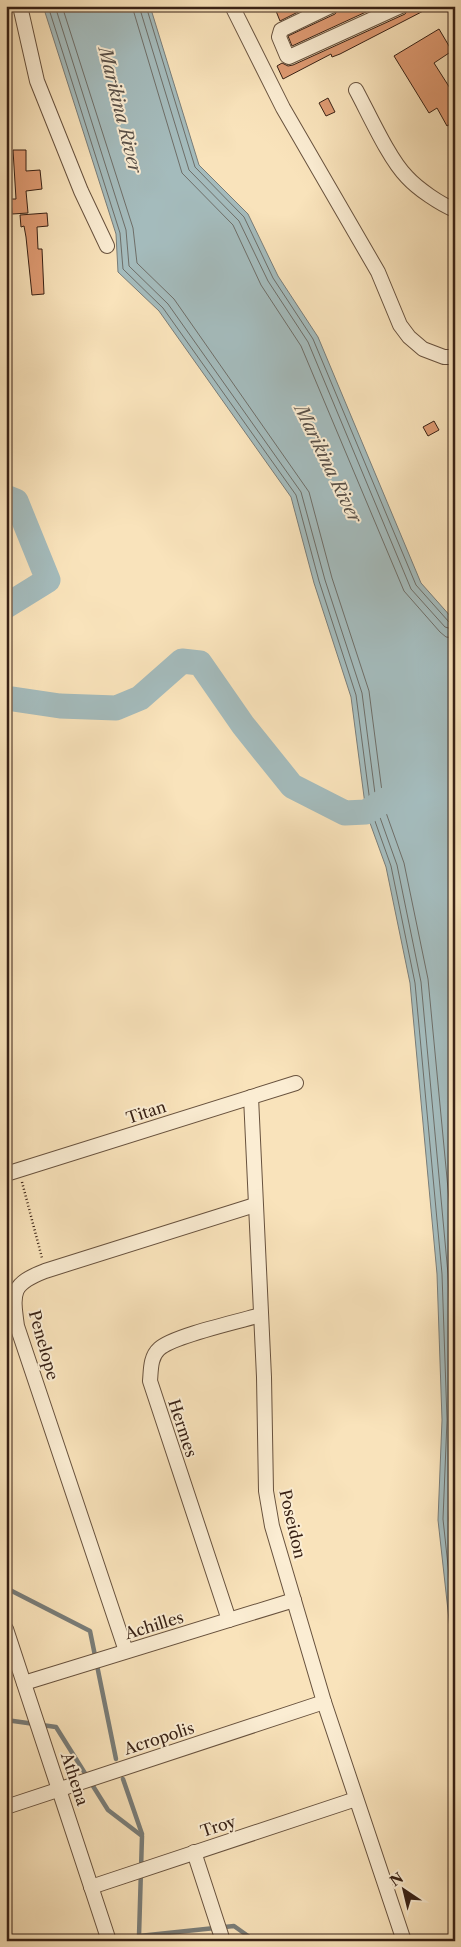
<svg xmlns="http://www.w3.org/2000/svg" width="461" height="1947" font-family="'Libre Caslon Text',serif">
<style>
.water{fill:#a4bbbc;stroke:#797d79}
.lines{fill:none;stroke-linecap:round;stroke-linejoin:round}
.shore{stroke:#6e6e68;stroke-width:1}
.stream{stroke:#797d79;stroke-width:4.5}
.river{stroke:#a4bbbc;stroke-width:25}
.building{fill:#df9b73;stroke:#382115}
.minor-casing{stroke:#68523e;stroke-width:16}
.path{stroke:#382115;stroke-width:2.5;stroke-dasharray:1 2.5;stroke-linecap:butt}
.minor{stroke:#fbedd3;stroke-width:14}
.labels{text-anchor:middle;stroke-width:4;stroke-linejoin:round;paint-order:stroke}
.street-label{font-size:16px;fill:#382115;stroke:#fbedd3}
.water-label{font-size:18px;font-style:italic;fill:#584f47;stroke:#fbedd3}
</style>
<rect width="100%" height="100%" fill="#f9e3bb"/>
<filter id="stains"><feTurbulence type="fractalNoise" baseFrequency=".004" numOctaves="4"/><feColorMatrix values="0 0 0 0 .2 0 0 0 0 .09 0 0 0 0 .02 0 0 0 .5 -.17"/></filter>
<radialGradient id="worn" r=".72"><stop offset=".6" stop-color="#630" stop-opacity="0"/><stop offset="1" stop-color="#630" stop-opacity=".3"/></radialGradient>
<path class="water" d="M43 6H150L199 165 248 214 278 276 318 337 421 583 452 618 455 623V1674L438 1520 442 1420 437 1274 410 983 386 867 366 812 351 697 314 583 291 497 159 311 118 272 116 234Z"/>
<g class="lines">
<g class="shore">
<path d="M48 6 120 233 123 269 163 308 296 495 319 581 356 695 371 810 391 866 415 983 442 1274 447 1420 443 1519 455 1631"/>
<path d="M55 6 126 230 129 266 168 304 301 492 325 580 362 693 377 809 397 865 421 982 448 1274 454 1420 449 1519 455 1573"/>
<path d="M62 6 133 228 137 263 174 299 309 492 332 578 369 691 384 807 404 863 428 979 455 1262"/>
<path d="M132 6 182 173 233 225 261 285 301 346 404 591 440 632 446 637 455 638"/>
<path d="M139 6 189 170 239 221 268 281 308 342 411 589 445 627 455 630"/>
<path d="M146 6 195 167 244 217 273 278 313 339 416 585 449 622 455 624"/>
</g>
<g class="stream">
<path d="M6 1588 90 1631 116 1759"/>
<path d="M6 1720 56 1727 108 1810 142 1836 139 1936 234 1926 255 1941"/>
<path d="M123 1779 142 1834"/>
</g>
<g class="river">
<path d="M6 497 16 501 48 580 6 606"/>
<path d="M6 698 60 706 116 708 140 698 182 661 200 663 243 725 292 786 345 813 366 812 394 795"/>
</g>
</g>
<g class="building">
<path d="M274 6H310L280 21Z"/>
<path d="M340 6H379L292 46 288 36 335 14Z"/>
<path d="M410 6H433L340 54 332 57 331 54 283 79 277 66 282 63 288 66 293 65 405 14Z"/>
<path d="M439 29 452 51 434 63 455 96V121L447 126 437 108 429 113 394 56Z"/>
<path d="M328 98 335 112 326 116 319 103Z"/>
<path d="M13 150H26V171L40 170 42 189 26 191 28 213 12 214 11 199H16Z"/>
<path d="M47 213 48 226 37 227 38 249H42L44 294 32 295 26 237 24 226 21 227 20 215Z"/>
<path d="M434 421 439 430 428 436 423 427Z"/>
</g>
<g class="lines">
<g class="minor-casing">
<g id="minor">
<path d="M20 6 37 81 81 191 107 246"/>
<path d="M232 6 283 108 378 272 400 325 409 337 423 349 444 357H455"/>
<path d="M331 6 281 30 279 37 287 56 289 57 401 6"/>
<path d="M356 90C369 114 389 159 407 177 418 189 440 204 455 210"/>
<path d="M251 1097 264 1377 266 1491 272 1526 324 1702 404 1941"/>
<path d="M6 1174 296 1083"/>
<path d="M229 1620 150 1381C151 1371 150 1357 159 1349 172 1336 240 1321 261 1315"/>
<path d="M6 1629 109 1941"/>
<path d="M126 1651 17 1326C12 1291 12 1284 45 1271L255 1205"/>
<path d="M24 1683 294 1600"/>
<path d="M6 1807 324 1702"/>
<path d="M194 1852 223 1941"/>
<path d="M91 1887 356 1799"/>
</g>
</g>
<path class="path" d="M22 1182 42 1258"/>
<use href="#minor" class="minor"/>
</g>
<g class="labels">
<g class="street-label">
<text transform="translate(146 1112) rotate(-18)" y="6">Titan</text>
<text transform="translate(44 1345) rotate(74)" y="6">Penelope</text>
<text transform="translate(183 1428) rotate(72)" y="6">Hermes</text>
<text transform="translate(293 1524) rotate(77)" y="6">Poseidon</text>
<text transform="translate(154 1625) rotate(-17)" y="6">Achilles</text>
<text transform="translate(159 1738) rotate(-18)" y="6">Acropolis</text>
<text transform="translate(75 1779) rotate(72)" y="6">Athena</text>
<text transform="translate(218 1826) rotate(-18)" y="6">Troy</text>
</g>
<g class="water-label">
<text transform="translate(120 110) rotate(76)" y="6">Marikina River</text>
<text transform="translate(328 464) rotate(64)" y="6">Marikina River</text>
</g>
</g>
<rect width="461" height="1947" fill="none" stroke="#f9e3bb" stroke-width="25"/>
<rect x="8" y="8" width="446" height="1932" fill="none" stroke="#382115" stroke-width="2.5"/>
<rect x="12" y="12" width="436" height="1922" fill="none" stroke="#382115"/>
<g transform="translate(404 1890) rotate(325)" stroke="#fbedd3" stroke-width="4" paint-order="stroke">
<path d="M0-4L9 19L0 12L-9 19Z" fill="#382115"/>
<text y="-8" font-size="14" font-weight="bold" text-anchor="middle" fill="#382115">N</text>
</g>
<rect width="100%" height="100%" filter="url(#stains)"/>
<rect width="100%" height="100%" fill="url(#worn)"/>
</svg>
